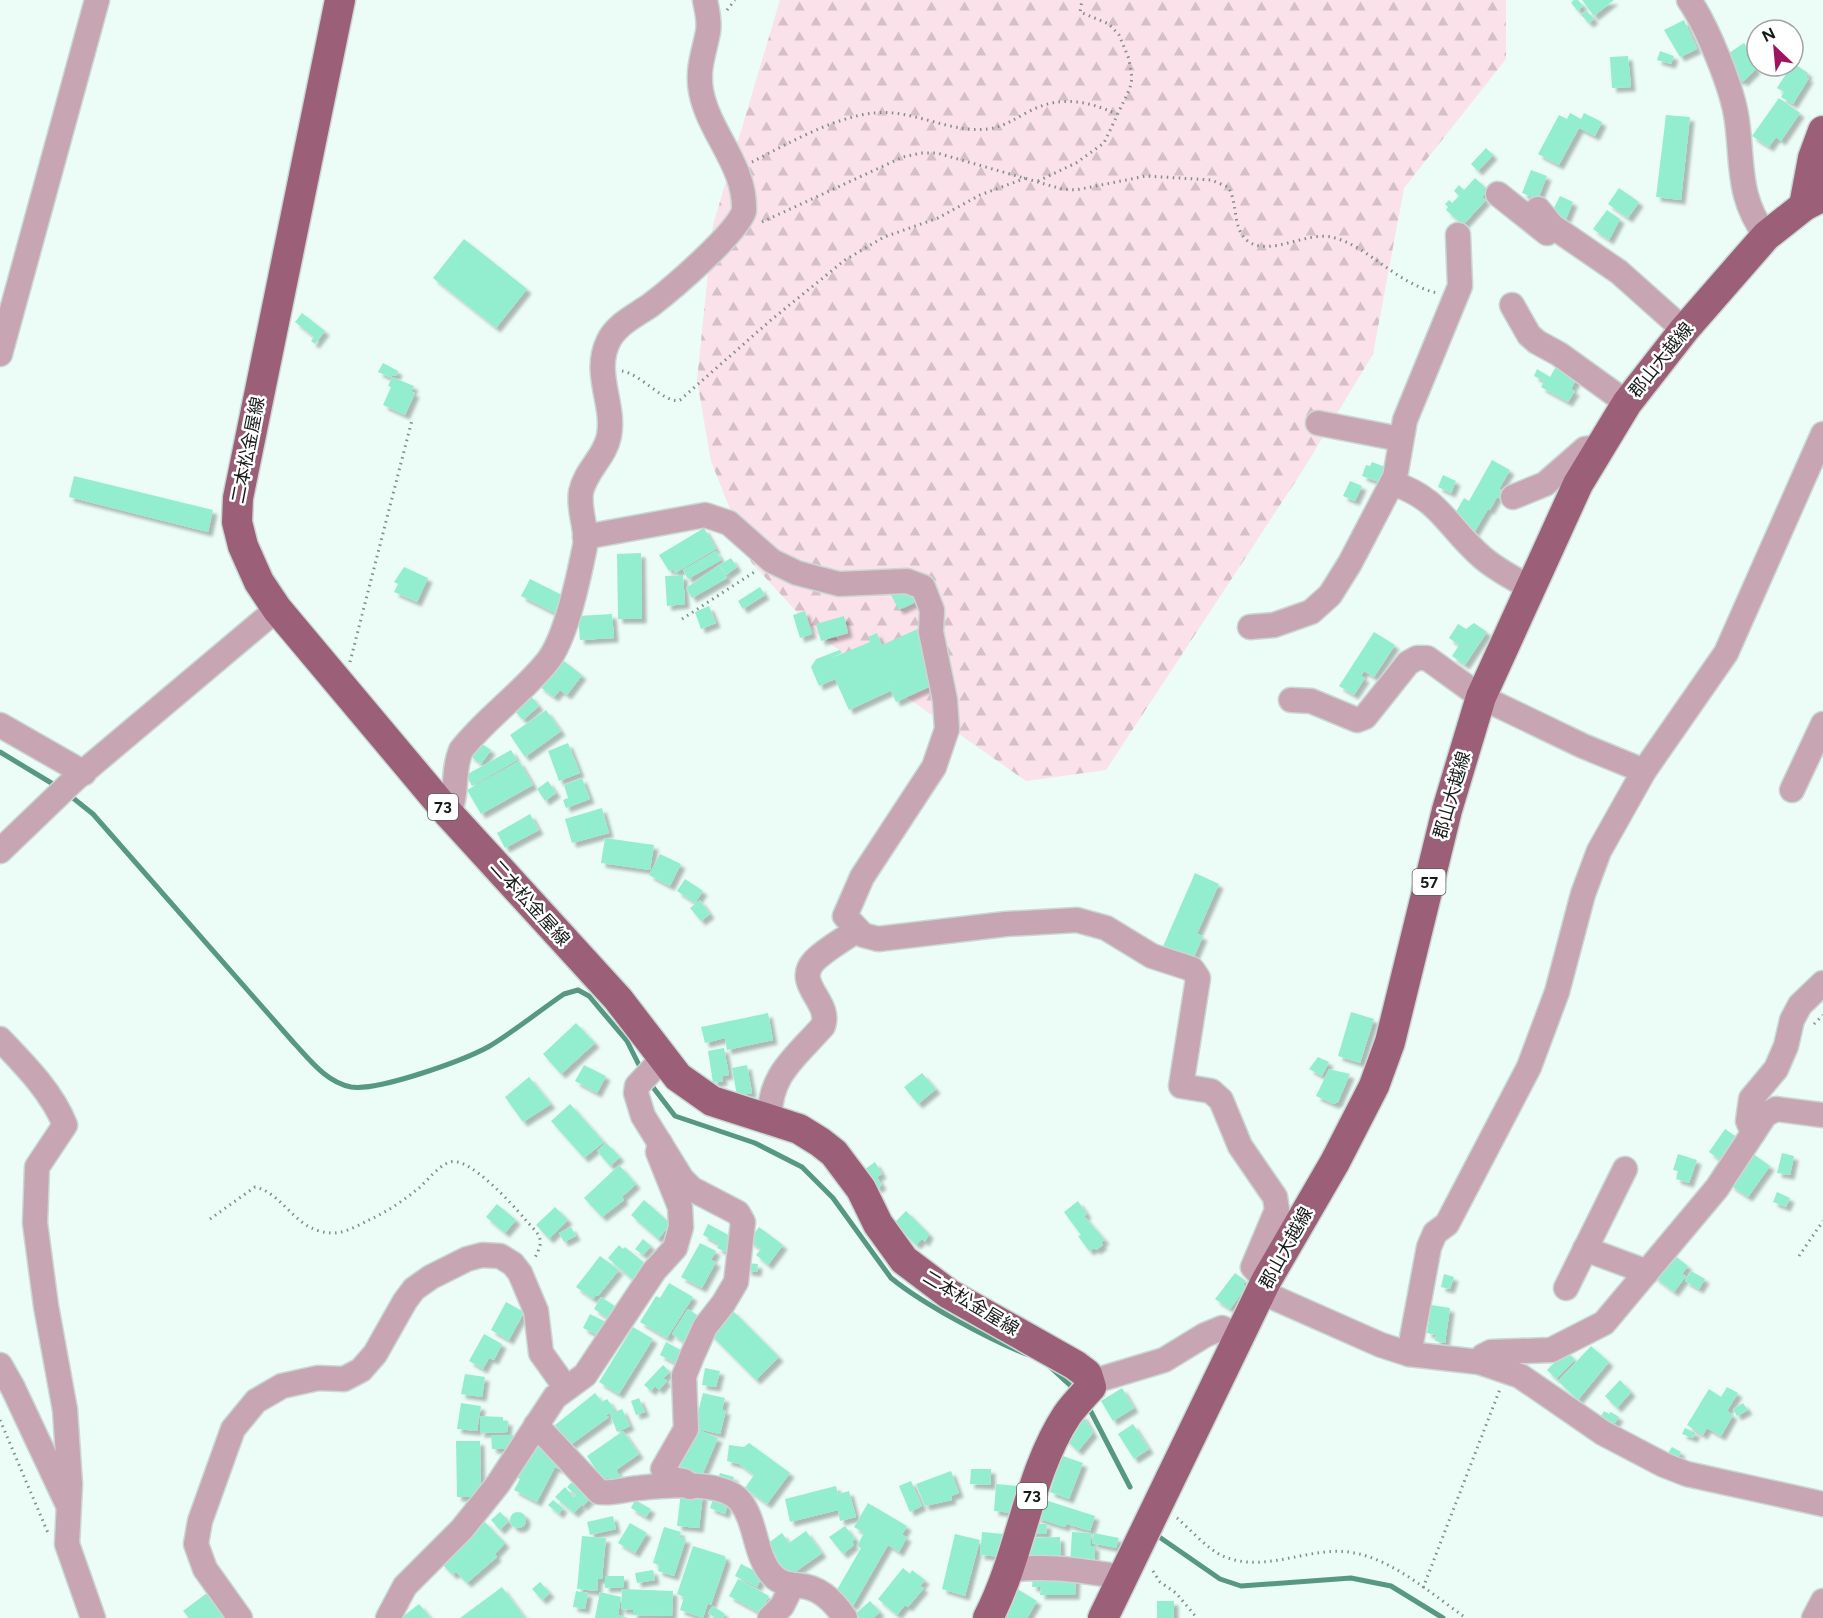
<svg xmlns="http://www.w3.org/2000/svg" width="1823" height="1618" font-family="Figtree,'Noto Sans JP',sans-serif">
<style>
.forest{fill:url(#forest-firs)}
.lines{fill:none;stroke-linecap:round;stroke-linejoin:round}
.stream{stroke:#579883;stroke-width:5}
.building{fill:#93eed0;filter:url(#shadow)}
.minor-casing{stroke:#cad8d3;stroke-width:27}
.major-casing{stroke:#cad8d3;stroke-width:33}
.path{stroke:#828d89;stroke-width:3;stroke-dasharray:1.5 4.5;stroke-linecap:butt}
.minor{stroke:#c8a5b2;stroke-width:24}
.major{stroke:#9b6078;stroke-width:30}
.labels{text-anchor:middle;stroke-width:5;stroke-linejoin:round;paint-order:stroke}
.shield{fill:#fff;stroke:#5c5f5e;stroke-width:1.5}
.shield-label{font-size:16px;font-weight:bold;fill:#161b19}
.street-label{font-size:18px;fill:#161b19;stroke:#fff}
</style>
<defs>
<pattern id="forest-firs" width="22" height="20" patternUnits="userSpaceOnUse" patternTransform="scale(1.5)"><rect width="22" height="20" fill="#fae1ea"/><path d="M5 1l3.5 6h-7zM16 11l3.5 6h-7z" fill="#d6c0c8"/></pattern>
<filter id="shadow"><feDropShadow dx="4.5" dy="4.5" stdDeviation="1.5" flood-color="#0004"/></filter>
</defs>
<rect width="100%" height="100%" fill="#ecfcf6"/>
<path class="forest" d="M780 0H1506V59L1404 188 1373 354 1301 473 1106 770 1026 781 818 635 751 562 711 461 697 380 713 225Z"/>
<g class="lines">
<g class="stream">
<path d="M0 752 58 787"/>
<path d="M68 794 93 814 294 1043C310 1060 326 1082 351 1087 379 1091 462 1061 488 1047 515 1031 539 1011 564 994L578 990 589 996 627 1041 642 1071"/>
<path d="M649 1082 675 1116 755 1143 802 1167 833 1198 891 1278C923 1304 988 1339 1026 1354"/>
<path d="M1048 1365 1073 1388"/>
<path d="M1088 1406 1130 1487"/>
<path d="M1155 1534 1220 1579 1241 1586 1351 1578 1391 1586 1443 1618"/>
</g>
</g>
<g class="building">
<path d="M1574 0H1578L1583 6 1578 11 1571 3Z"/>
<path d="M1582 0H1614L1594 16Z"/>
<path d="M1586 10 1594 19 1589 23 1581 15Z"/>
<path d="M1684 20 1697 49 1680 57 1664 30Z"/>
<path d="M1744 43 1753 57 1749 59 1756 69 1743 82 1741 79 1738 81 1723 57Z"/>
<path d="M1660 51 1674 56 1671 64 1657 60Z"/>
<path d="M1628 56 1631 87 1612 88 1610 57Z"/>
<path d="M1793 63 1808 73 1806 77 1809 78 1793 104 1781 97 1784 92 1777 88Z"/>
<path d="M1779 98 1800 113 1781 141 1776 137 1769 147 1752 136Z"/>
<path d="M1570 113 1581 119 1584 113 1602 122 1595 136 1579 128 1559 165 1538 154 1559 115 1567 119Z"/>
<path d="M1666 115 1690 117 1681 200 1656 197Z"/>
<path d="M1486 148 1493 155 1478 171 1471 164Z"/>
<path d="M1531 170 1547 176 1538 199 1522 193Z"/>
<path d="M1475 178 1488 190 1482 197 1486 200 1463 225 1446 210 1448 207 1445 204 1449 200 1452 203 1459 196 1454 191 1459 185 1464 190Z"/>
<path d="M1619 188 1639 202 1628 218 1608 204Z"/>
<path d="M1560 196 1573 202 1566 219 1552 212Z"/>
<path d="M1607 210 1620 219 1609 240 1593 229Z"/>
<path d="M464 239 527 289 496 328 433 278Z"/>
<path d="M302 313 325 331 315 344 311 341 314 337 295 322Z"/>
<path d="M383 363 398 371 396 376 393 375 394 372 391 378 378 372Z"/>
<path d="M1558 363 1579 375 1571 389 1575 391 1568 402 1541 387 1544 381 1534 376 1537 369 1550 377Z"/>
<path d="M392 377 414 386 411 391 415 393 405 415 383 405 391 387 388 386Z"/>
<path d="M1492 460 1510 470 1499 489 1506 492 1502 499 1497 497 1490 510 1488 509 1474 533 1453 517 1464 498 1469 501Z"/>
<path d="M1372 462 1388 468 1382 483 1362 476 1366 465 1370 466Z"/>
<path d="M1443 475 1456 481 1451 493 1438 487Z"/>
<path d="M74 476 213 510 208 532 69 497Z"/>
<path d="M1350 481 1362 486 1355 501 1343 496Z"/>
<path d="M704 528 716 549 675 573 673 569 669 571 659 555Z"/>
<path d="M716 551 721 560 688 579 683 570Z"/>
<path d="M641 553 642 619H618L617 554Z"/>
<path d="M731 558 737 567 726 575 719 565Z"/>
<path d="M719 565 727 578 692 598 686 588Z"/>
<path d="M404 567 428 578 417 602 394 592 398 584 394 582Z"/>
<path d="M683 575 685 604 667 606 665 576Z"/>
<path d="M530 579 564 596 555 613 521 596Z"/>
<path d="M910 585 918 601 899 610 891 595Z"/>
<path d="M760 587 765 595 743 609 738 601Z"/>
<path d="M709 606 716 623 701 629 695 612Z"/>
<path d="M805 611 812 634 800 638 793 615Z"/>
<path d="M612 614 614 638 580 640 578 616Z"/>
<path d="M844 616 848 633 821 641 816 624Z"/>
<path d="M1474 623 1487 632 1465 665 1452 656 1459 645 1449 638 1458 624 1466 629Z"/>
<path d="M920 628 940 682 896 702 886 680 890 691 849 710 835 679 819 686 811 667 816 659 840 650 842 653 829 659 870 642 868 637 877 633 882 645Z"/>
<path d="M1374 632 1395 645 1374 677 1364 671 1361 676 1365 678 1354 695 1339 686Z"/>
<path d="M560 658 582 675 567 695 560 690 554 697 539 686Z"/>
<path d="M530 695 539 706 523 720 513 709Z"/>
<path d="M546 710 561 731 525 757 510 735Z"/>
<path d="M479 742 491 750 481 764 469 755Z"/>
<path d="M568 743 580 773 559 781 548 751Z"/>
<path d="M511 750 517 760 472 786 466 775Z"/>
<path d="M519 761 533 785 481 814 467 790Z"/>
<path d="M582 778 590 799 566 808 563 800 568 798 564 785Z"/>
<path d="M548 781 556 793 545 801 537 789Z"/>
<path d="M602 808 609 833 572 843 565 819Z"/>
<path d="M530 814 539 830 505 848 497 833Z"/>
<path d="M605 838 654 845 650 870 601 863Z"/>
<path d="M660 854 681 864 670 886 649 875Z"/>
<path d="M1195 873 1219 884 1197 934 1203 936 1191 964 1161 951Z"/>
<path d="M685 879 703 891 695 903 677 891Z"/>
<path d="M700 900 710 914 701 921 690 908Z"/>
<path d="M1351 1012 1374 1019 1360 1063 1338 1056Z"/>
<path d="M768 1013 773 1040 727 1050 725 1038 705 1043 701 1027Z"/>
<path d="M576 1023 595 1043 561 1074 543 1054Z"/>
<path d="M724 1048 729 1075 722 1076 723 1081 713 1083 708 1051Z"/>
<path d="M1318 1057 1329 1062 1322 1076 1309 1069Z"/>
<path d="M584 1065 606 1076 597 1093 575 1081Z"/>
<path d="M747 1065 752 1093 737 1096 732 1068Z"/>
<path d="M1329 1069 1350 1074 1338 1102 1334 1104 1316 1096Z"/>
<path d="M922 1073 936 1089 918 1104 904 1087Z"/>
<path d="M529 1077 551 1104 523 1122 505 1097Z"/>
<path d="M570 1104 604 1142 584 1158 551 1121Z"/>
<path d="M1725 1129 1741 1140 1725 1163 1709 1152Z"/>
<path d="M606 1143 620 1157 610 1166 597 1151Z"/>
<path d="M1752 1153 1770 1166 1748 1197 1730 1185Z"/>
<path d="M1782 1153 1794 1156 1790 1175 1777 1173Z"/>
<path d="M1678 1154 1697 1160 1689 1183 1676 1179 1678 1171 1673 1170Z"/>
<path d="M875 1162 882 1174 877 1177 882 1185 877 1189 865 1169Z"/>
<path d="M619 1165 636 1184 622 1197 624 1200 602 1217 584 1198Z"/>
<path d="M1777 1192 1790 1198 1786 1207 1773 1202Z"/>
<path d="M644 1200 671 1224 658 1239 631 1215Z"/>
<path d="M1078 1201 1087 1214 1084 1216 1105 1240 1101 1242 1103 1245 1096 1250 1094 1248 1089 1251 1078 1236 1081 1235 1064 1212Z"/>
<path d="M497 1204 516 1220 505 1233 486 1217Z"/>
<path d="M555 1207 568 1220 549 1239 536 1225Z"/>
<path d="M906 1211 929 1234 925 1242 922 1239 916 1245 894 1223Z"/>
<path d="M708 1224 734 1238 726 1252 717 1248 719 1244 703 1235Z"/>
<path d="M571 1227 576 1236 564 1242 559 1233Z"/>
<path d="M759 1227 783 1245 768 1265 756 1255 761 1249 749 1241Z"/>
<path d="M643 1239 651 1246 643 1255 635 1249Z"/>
<path d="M700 1243 716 1251 711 1260 716 1262 702 1288 681 1277Z"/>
<path d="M619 1245 623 1249 625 1247 648 1266 634 1281 608 1258Z"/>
<path d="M1671 1253 1688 1266 1682 1274 1686 1276 1674 1292 1653 1276Z"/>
<path d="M600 1256 619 1270 598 1296 596 1295 593 1299 576 1287Z"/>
<path d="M747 1263 758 1264 757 1272 747 1271Z"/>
<path d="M1691 1271 1705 1279 1699 1289 1685 1281Z"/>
<path d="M1235 1273 1246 1281 1243 1284 1246 1287 1230 1309 1215 1299Z"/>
<path d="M1444 1274 1454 1277 1450 1289 1441 1287Z"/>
<path d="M669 1283 693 1297 667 1338 640 1322 656 1296 660 1298Z"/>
<path d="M601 1297 618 1308 611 1320 594 1309Z"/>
<path d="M506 1302 524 1312 509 1340 491 1330Z"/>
<path d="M1431 1305 1450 1308 1445 1343 1435 1341 1436 1335 1427 1333Z"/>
<path d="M688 1309 700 1317 684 1342 672 1334Z"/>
<path d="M732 1310 779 1357 756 1380 709 1333Z"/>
<path d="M590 1314 606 1322 599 1336 583 1328Z"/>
<path d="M633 1327 653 1339 619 1394 599 1382Z"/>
<path d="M484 1334 502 1344 494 1360 489 1358 483 1369 469 1361Z"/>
<path d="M666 1342 686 1353 679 1365 660 1355Z"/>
<path d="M1591 1346 1609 1362 1578 1400 1558 1381Z"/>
<path d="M1566 1351 1575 1360 1556 1379 1547 1370Z"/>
<path d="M663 1365 670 1372 663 1378 667 1381 659 1390 655 1386 651 1391 644 1385Z"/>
<path d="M705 1368 720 1371 716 1387 702 1385Z"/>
<path d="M465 1374 485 1377 482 1397 461 1394Z"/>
<path d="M1620 1380 1631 1392 1617 1408 1605 1396Z"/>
<path d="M1727 1387 1738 1393 1727 1411 1733 1415 1721 1436 1707 1428 1703 1435 1687 1425 1709 1389 1721 1397Z"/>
<path d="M1122 1388 1134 1408 1113 1421 1101 1401Z"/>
<path d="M595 1393 602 1402 607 1399 615 1410 605 1416 609 1417 569 1446 555 1425Z"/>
<path d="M703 1393 725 1398 722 1410H726L720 1434 694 1428 718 1438 701 1478 675 1472 694 1428Z"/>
<path d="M639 1398 645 1412 636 1415 631 1401Z"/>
<path d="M461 1403 481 1406 477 1431 457 1429Z"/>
<path d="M1743 1403 1748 1410 1737 1416 1733 1409Z"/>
<path d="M622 1409 630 1426 617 1432 610 1414Z"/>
<path d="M1604 1411 1609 1414 1611 1412 1619 1417 1611 1429 1598 1421Z"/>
<path d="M1082 1414 1093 1433 1078 1451 1064 1438Z"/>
<path d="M480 1416 503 1417V1421H508L507 1432 480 1433Z"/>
<path d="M1133 1424 1149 1449 1134 1459 1118 1434Z"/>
<path d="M1685 1428 1696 1433 1693 1438 1682 1434Z"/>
<path d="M623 1431 639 1454 616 1470 622 1479 611 1482 607 1477 603 1480 587 1456Z"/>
<path d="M491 1435H513V1449H492Z"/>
<path d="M456 1441H480L481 1497H457Z"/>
<path d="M749 1443 790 1473 767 1504 745 1488 754 1475 739 1464 727 1461 729 1445 744 1447Z"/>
<path d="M535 1444 559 1457 563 1463 559 1469 555 1467 537 1502 514 1490 520 1479 515 1476Z"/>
<path d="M1672 1447 1681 1452 1677 1459 1668 1453Z"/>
<path d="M1060 1455 1083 1463 1069 1499 1050 1492 1054 1480 1051 1478Z"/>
<path d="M971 1469H991V1485L970 1484Z"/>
<path d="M951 1471 959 1493 951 1496 952 1500 925 1506 916 1484Z"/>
<path d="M720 1473 734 1477 732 1484 718 1479Z"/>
<path d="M574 1480 592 1497 583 1506 573 1498 576 1495 567 1487Z"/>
<path d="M911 1481 922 1506 910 1512 899 1486Z"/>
<path d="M996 1484 1018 1486 1017 1507 1013 1513 994 1511Z"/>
<path d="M836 1486 838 1494 849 1491 856 1517 840 1521 838 1510 790 1522 785 1499Z"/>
<path d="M565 1487 581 1506 574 1513 555 1497Z"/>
<path d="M681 1492 703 1494 699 1528 677 1526Z"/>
<path d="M714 1496 729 1501 725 1514 710 1508Z"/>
<path d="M1042 1499 1095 1516 1090 1531 1067 1524 1070 1515 1065 1527 1036 1518Z"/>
<path d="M553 1500 563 1508 559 1514 548 1505Z"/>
<path d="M635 1500 651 1509 646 1517 631 1508Z"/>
<path d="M868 1503 907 1526 902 1535 907 1537 899 1552 888 1545 853 1606 834 1595 861 1548 857 1546 864 1533 854 1527Z"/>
<path d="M500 1512 509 1521 500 1530 491 1520Z"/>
<circle cx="518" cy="1520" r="8"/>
<path d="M613 1516 616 1529 590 1535 587 1522Z"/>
<path d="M484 1521 505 1543 495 1554 497 1557 467 1583 456 1572 453 1575 441 1563Z"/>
<path d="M630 1523 647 1533 635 1553 618 1543Z"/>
<path d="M1029 1523 1047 1524 1046 1534 1028 1533Z"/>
<path d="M845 1526 855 1539 852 1542 854 1545 843 1554 829 1537Z"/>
<path d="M664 1527 681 1532 679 1537 686 1539 674 1576 658 1571 659 1565 653 1563Z"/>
<path d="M806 1531 822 1553 788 1577 767 1544 782 1533 789 1543Z"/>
<path d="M982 1532 1004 1534 1002 1557 980 1555Z"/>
<path d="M1072 1532 1091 1533V1546H1095L1094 1568 1070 1566Z"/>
<path d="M1094 1533 1119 1538 1116 1548 1092 1543Z"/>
<path d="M955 1534 980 1540 965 1596 942 1589Z"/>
<path d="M582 1536 606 1538 602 1579H598L597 1591 577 1589Z"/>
<path d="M1060 1537 1061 1561 1026 1562V1538Z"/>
<path d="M693 1546 725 1556 726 1561 711 1605 708 1603 703 1618 680 1610 684 1597 677 1594Z"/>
<path d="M741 1564 763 1575 757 1587 735 1576Z"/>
<path d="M903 1568 910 1574 912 1570 925 1580 920 1586 924 1588 908 1607 905 1605 897 1615 878 1599Z"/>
<path d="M653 1570 655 1580 637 1583 635 1573Z"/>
<path d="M1033 1575H1076L1075 1595H1040L1041 1587H1032Z"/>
<path d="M605 1576H624V1587L605 1588Z"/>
<path d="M738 1579 769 1596 760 1613 729 1596Z"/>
<path d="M540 1582 550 1593 542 1600 532 1589Z"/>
<path d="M502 1587 525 1618H460Z"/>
<path d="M1014 1587 1037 1601 1027 1618H997Z"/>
<path d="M622 1589 673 1591 672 1616 633 1615V1610L621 1609Z"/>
<path d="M211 1590 229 1615 225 1618H189L183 1611Z"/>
<path d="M576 1591 588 1593 585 1609 573 1607Z"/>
<path d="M600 1592 621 1597 618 1615 628 1618H595Z"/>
<path d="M870 1601 880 1612 873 1618H859L855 1614Z"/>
<rect x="1157" y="1601" width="17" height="17"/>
<path d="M419 1604 431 1618H401Z"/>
<path d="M713 1606 725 1614 723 1618H715L708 1613Z"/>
</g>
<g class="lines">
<g class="minor-casing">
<g id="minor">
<path d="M1689 0C1707 26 1733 89 1737 121 1743 165 1737 197 1766 236"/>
<path d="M1498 194 1547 233"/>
<path d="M1538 209 1552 226 1619 272 1684 330"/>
<path d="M1512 305 1529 335 1537 342 1559 354 1627 403"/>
<path d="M0 354 97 0"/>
<path d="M1318 423 1400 439"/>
<path d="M1392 483C1441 499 1446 526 1483 558 1497 570 1513 578 1529 587"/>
<path d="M1513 497 1545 484 1585 449 1600 447"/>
<path d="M585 537 705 515 729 523 772 561 797 573 839 584 907 581 923 587 932 610 931 632 945 700 947 729 934 767 862 877 845 916 863 935 878 939 1006 924 1077 920 1106 928 1152 956 1192 969 1198 978 1197 985 1181 1086 1211 1091 1221 1100 1240 1146 1275 1197 1277 1210 1253 1267 1266 1281"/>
<path d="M1250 627 1274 625 1311 612 1330 595 1350 563 1395 477 1405 420 1460 286 1458 235"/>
<path d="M1291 700 1311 701 1357 720 1365 717 1408 663 1417 658H1427L1481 697 1583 746 1644 771"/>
<path d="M0 725 84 773"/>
<path d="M1792 790 1823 724"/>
<path d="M449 814C458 793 452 771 461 750 486 718 521 694 547 662 566 639 579 576 585 546 588 530 578 511 581 492 585 471 605 457 609 436 615 404 593 374 608 342 616 324 637 315 652 304 673 288 736 234 744 211 746 165 709 134 701 91 697 69 704 53 708 32 710 21 707 11 705 0"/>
<path d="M0 851 75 779 277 609"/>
<path d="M0 1039C24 1064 52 1092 65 1125L37 1167 35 1223 46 1306 65 1410 70 1484 67 1544 93 1618"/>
<path d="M663 1058 637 1086 636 1093 643 1116 682 1179 692 1189 738 1213 743 1222 736 1282 723 1304 705 1327 692 1356 684 1376 686 1429 663 1469 667 1478 684 1481 690 1487"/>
<path d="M770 1120C768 1075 796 1057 823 1026 832 1002 793 984 814 961 826 949 843 940 857 930"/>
<path d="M1753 1133 1748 1121 1751 1099 1776 1069 1786 1046 1792 1020 1800 1005 1823 983"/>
<path d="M1585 1249 1647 1272"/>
<path d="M1566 1288 1625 1169"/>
<path d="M1261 1292 1381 1345 1409 1354 1479 1362 1520 1376 1603 1433 1664 1465 1687 1474 1823 1504"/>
<path d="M1409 1354 1429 1247 1435 1233 1447 1224 1529 1067 1557 992 1583 894 1599 851 1644 771 1726 653 1823 434"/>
<path d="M1479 1362 1483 1356 1491 1352 1551 1350 1604 1323 1717 1188 1765 1115 1776 1109 1823 1115"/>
<path d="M0 1365 13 1388 67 1503"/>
<path d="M1091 1382 1164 1360 1205 1335 1222 1328 1239 1335"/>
<path d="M536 1425 599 1492C613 1494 625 1489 639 1488 665 1485 723 1480 740 1501 757 1522 754 1556 773 1576 782 1585 791 1584 802 1586 821 1588 835 1603 845 1618"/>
<path d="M1009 1570C1044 1565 1076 1570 1110 1575"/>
<path d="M240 1618 205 1569 196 1544 200 1521 233 1429 256 1401 282 1386 318 1378 344 1379 361 1370 375 1354 405 1301 414 1289 431 1277 467 1259 482 1255 500 1256 513 1264 520 1273 536 1311 541 1353 566 1388"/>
<path d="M388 1618 405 1586 462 1529 498 1484 555 1397 585 1375 654 1271 675 1248 681 1227 680 1207 658 1152 660 1143"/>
<path d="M770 1618 782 1606 792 1586"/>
<path d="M1814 1618 1823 1601"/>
</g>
</g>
<g class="major-casing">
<g id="major">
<path d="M340 0 238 498 237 522 243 546 259 582 277 609 449 814 618 999 678 1077 712 1101 799 1129 820 1142 834 1153 861 1189 878 1224 904 1260 949 1294 1075 1365 1087 1374 1091 1387C1083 1396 1074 1405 1067 1415 1028 1474 1021 1555 988 1618"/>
<path d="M1804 206 1813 158 1823 131"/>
<path d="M1103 1618 1266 1281 1335 1162 1374 1086 1390 1042 1447 810 1481 697 1578 484 1627 403 1684 330 1766 236 1804 206 1823 196"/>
</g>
</g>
<g class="path">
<path d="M727 10 735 0"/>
<path d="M752 162C791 142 849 108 893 113 925 116 956 133 988 129 1003 127 1013 120 1026 113 1058 95 1085 100 1117 114"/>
<path d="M1038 181 1076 163 1104 143 1130 88 1132 78 1129 59 1119 35 1109 24 1080 12 1082 0"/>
<path d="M762 222 903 157 921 153H937L1062 189 1076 190 1146 176 1211 180 1228 187C1239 204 1231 229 1249 242 1271 256 1305 232 1331 237 1366 244 1395 283 1437 293"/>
<path d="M622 371C641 374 666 405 680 400L771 320 845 260 884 237 938 218 980 195 1026 178"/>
<path d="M682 619 756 571"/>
<path d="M350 662 412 420"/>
<path d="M1814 1024 1823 1015"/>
<path d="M210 1219 255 1187C286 1194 295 1234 335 1233 347 1232 359 1225 369 1220 387 1212 404 1200 419 1188 428 1180 438 1166 450 1162 469 1156 512 1204 524 1218 538 1235 547 1237 534 1259"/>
<path d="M1799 1256 1823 1221"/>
<path d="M0 1420 48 1533"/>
<path d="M1177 1518C1191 1530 1207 1549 1223 1556 1266 1575 1311 1544 1355 1553 1395 1561 1433 1595 1466 1618"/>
<path d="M1153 1571 1160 1582 1176 1593 1197 1618"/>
<path d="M1423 1588 1500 1389"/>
</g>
<use href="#minor" class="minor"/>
<use href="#major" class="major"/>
</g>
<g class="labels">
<g class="shield">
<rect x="428" y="794" width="30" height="26" rx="4.5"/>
<rect x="1412.5" y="869" width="33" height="26" rx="4.5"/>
<rect x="1017" y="1483" width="30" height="26" rx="4.5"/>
</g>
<g class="shield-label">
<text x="443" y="813">73</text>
<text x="1429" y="888">57</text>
<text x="1032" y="1502">73</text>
</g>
<g class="street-label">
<text transform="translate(1661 360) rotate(-51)" y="6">郡山大越線</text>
<text transform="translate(248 450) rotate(-79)" y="6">二本松金屋線</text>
<text transform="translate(1452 795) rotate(-74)" y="6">郡山大越線</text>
<text transform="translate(530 903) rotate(48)" y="6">二本松金屋線</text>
<text transform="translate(1286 1248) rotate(-61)" y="6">郡山大越線</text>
<text transform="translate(971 1303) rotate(31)" y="6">二本松金屋線</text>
</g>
</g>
<g transform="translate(1775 48) rotate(334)"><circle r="28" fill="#ffffff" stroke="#a2a4a3" stroke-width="1.5"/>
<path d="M0-4.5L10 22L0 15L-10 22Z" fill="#9e1461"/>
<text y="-9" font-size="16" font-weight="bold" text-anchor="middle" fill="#161b19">N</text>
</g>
</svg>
